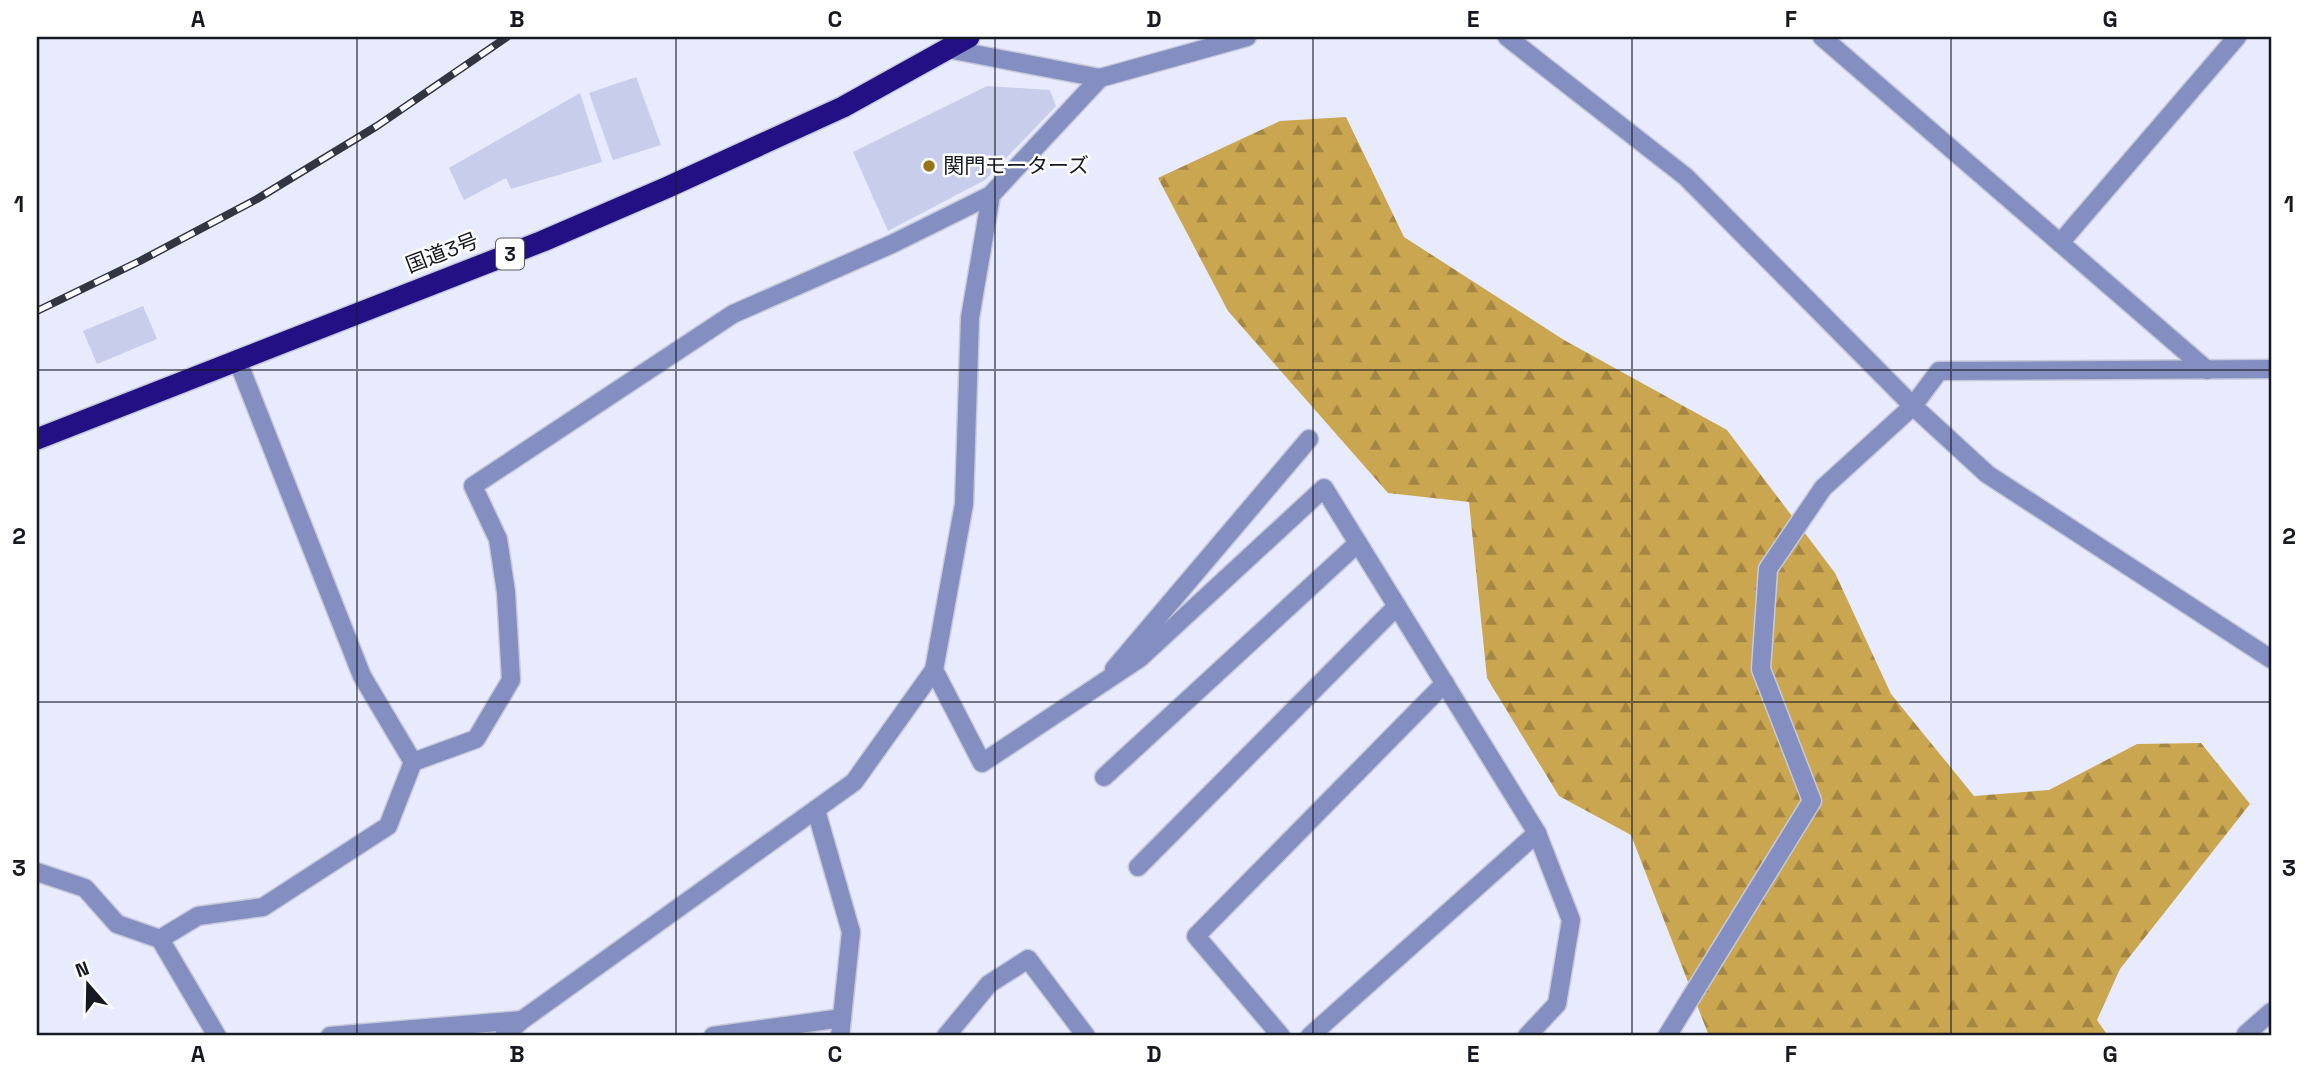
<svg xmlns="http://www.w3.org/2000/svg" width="2308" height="1073" font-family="'Space Grotesk','Noto Sans JP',sans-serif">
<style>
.forest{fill:url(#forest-firs)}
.building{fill:#c7cdea}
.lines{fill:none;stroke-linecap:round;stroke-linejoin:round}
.minor-casing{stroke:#c6c9da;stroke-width:21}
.highway-casing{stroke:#c6c9da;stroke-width:24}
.minor{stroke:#848ec1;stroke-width:18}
.highway{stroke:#221084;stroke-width:21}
.rail-casing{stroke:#333641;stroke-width:8}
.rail{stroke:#fff;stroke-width:5;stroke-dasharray:16;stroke-linecap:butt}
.grid{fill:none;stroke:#161822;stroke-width:2;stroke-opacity:0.55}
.poi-dot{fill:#95741c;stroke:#fff;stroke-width:2.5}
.labels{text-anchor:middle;stroke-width:5;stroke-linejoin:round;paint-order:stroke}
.shield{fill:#fff;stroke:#5c5d64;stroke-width:2}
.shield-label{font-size:19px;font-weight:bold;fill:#161822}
.poi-label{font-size:21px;fill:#161822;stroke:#fff;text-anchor:start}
.street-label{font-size:21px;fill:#161822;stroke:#fff}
.neatline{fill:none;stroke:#161822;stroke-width:2.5}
.grid-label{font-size:23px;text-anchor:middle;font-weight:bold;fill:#161822}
</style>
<defs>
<pattern id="forest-firs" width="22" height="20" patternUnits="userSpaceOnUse" patternTransform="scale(1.75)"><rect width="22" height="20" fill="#cba650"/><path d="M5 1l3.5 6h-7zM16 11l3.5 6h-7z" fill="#a48642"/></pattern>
</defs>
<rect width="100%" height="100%" fill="#e7ebfd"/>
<path class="forest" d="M1346 117 1404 237 1564 340 1727 430 1835 573 1891 694 1974 796 2049 790 2137 744 2201 743 2250 804 2120 969 2097 1020 2108 1036H1709L1631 835 1559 796 1487 678 1469 502 1388 493 1228 311 1158 178 1280 121Z"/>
<g class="building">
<path d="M636 77 661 145 613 160 589 93Z"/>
<path d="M987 86 1050 90 1056 106 985 180 888 231 853 152Z"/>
<path d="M580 93 602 162 511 189 506 178 464 200 449 168Z"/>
<path d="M143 306 157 339 97 364 83 331Z"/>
</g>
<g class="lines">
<g class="minor-casing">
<g id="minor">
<path d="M1507 37 1686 177 1913 406 1987 474 2271 659"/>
<path d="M1822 37 2207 370"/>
<path d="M948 49 1100 78 1247 37"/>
<path d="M2060 243 2237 37"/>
<path d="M237 359 362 676 413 762"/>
<path d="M1114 669 1309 439"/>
<path d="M934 670 982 763 1140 658 1324 488 1537 833 1571 920 1557 1004 1527 1036"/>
<path d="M1104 777 1358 543"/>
<path d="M816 810 851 932 840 1036"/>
<path d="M1138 867 1397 606"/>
<path d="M37 872 85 888 117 924 160 939 217 1036"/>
<path d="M160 939 198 916 263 907 388 826 413 762 476 739 511 680 506 592 498 539 473 486 733 314 892 244 991 195"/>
<path d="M2246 1034 2271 1012"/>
<path d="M330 1036 522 1020"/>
<path d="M504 1036 522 1020 854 782 934 670 964 504 970 318 991 195 1100 78"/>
<path d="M713 1036 842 1018"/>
<path d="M946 1036 989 984 1028 959 1086 1036"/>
<path d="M1281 1036 1196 936 1445 683"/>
<path d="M1310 1036 1537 833"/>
<path d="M1667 1036 1812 801 1761 669 1768 569 1823 488 1913 406 1939 371 2271 369"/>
</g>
</g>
<g class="highway-casing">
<path id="highway" d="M37 439 543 241 668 187 843 107 969 37"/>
</g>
<use href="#minor" class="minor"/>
<use href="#highway" class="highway"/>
<g class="rail-casing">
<path id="rail" d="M37 311 140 261 257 199 377 126 507 37"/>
</g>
<use href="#rail" class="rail"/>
</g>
<path class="grid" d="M357 37V1036M676 37V1036M995 37V1036M1313 37V1036M1632 37V1036M1951 37V1036M37 370H2271M37 702H2271"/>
<circle class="poi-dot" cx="929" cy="166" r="7"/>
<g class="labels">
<rect class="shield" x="496" y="238.5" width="28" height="31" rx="5"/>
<g class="shield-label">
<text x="510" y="261">3</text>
</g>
<g class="poi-label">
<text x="943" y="173">関門モーターズ</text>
</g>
<g class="street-label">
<text transform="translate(442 253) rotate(-21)" y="7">国道3号</text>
</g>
</g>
<rect width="2308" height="1073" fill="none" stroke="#ffffff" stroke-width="77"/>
<g transform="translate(88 985) rotate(340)" stroke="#ffffff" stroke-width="5" paint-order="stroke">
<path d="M0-5L12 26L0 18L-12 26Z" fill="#161822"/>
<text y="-10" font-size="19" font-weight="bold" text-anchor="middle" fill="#161822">N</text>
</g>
<rect x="38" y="38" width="2232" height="996" class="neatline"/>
<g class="grid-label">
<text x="198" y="27">A</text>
<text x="517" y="27">B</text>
<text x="835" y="27">C</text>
<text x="1154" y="27">D</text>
<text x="1473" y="27">E</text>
<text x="1791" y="27">F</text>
<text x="2110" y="27">G</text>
<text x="19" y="212">1</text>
<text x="2289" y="212">1</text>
<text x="19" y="544">2</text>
<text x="2289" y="544">2</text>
<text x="19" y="876">3</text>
<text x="2289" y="876">3</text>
<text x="198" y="1062">A</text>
<text x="517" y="1062">B</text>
<text x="835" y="1062">C</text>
<text x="1154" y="1062">D</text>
<text x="1473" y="1062">E</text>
<text x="1791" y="1062">F</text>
<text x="2110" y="1062">G</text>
</g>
</svg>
